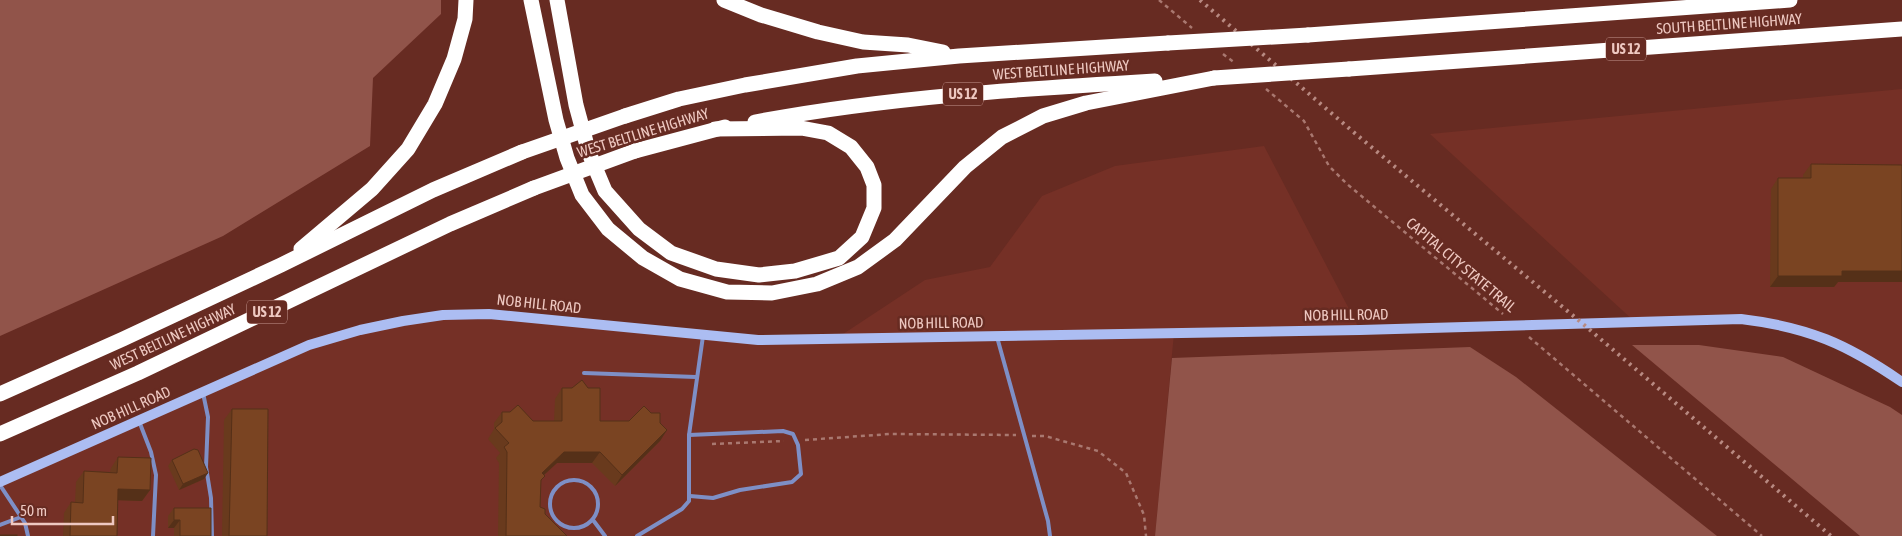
<svg xmlns="http://www.w3.org/2000/svg" width="1902" height="536" font-family="'Asap Condensed',sans-serif">
<style>
.built{fill:#753026}
.green{fill:#91544a}
.lines{fill:none;stroke-linecap:round;stroke-linejoin:round}
.path{stroke:#a97870;stroke-width:2.5;stroke-dasharray:4 4;stroke-linecap:butt}
.lane{stroke:#7e8fc6;stroke-width:4}
.secondary{stroke:#acbdf2;stroke-width:10}
.highway{stroke:#fff;stroke-width:15}
.rail{stroke:#b88a82;stroke-width:4;stroke-dasharray:2.5 5;stroke-linecap:butt}
.highway-bridge{stroke:#fff;stroke-width:15}
.wall{fill:#693a1d}
.shaded-wall{fill:#553018}
.building{fill:#7a4422;stroke:#553018}
.labels{text-anchor:middle;stroke-width:5;stroke-linejoin:round;paint-order:stroke}
.shield{fill:#672b22;stroke:#c69991;stroke-width:1}
.shield-label{font-size:14px;font-weight:bold;fill:#eec8c1}
.street-label{font-size:15px;fill:#eec8c1;stroke:#672b22}
</style>
<rect width="100%" height="100%" fill="#672b22"/>
<g class="built">
<path d="M1902 89V382L1854 351 1764 322 1634 321 1430 134Z"/>
<path d="M1264 146 1360 330 1174 333 1155 536H0V482L309 345 443 315 703 336 834 340 925 280 990 267 1042 196 1115 166Z"/>
</g>
<g class="green">
<path d="M0 0H441V14L373 78 370 146 223 236 0 336Z"/>
<path d="M1632 345H1699L1783 357 1890 407 1902 415V536H1860Z"/>
<path d="M1470 347 1516 377 1717 536H1155L1172 358Z"/>
</g>
<g class="lines">
<g class="path">
<path d="M1159 0 1192 28"/>
<path d="M1223 54 1235 63"/>
<path d="M1266 89 1304 121 1329 166 1347 184 1503 314"/>
<path d="M1529 337 1762 536"/>
<path d="M1032 436H1045L1098 451 1126 473 1144 515 1146 536"/>
<path d="M805 440 890 434 1016 435"/>
<path d="M712 444 784 441"/>
</g>
<g class="lane">
<path d="M997 337 1048 521 1050 536"/>
<path d="M584 373 696 377"/>
<path d="M203 393 208 417 206 467 211 498 212 536"/>
<path d="M139 421 151 452 156 475 153 536"/>
<path d="M689 435 783 431 793 434 798 445 801 474 792 482 740 490 713 498 690 496"/>
<circle cx="574" cy="504" r="24"/>
<path d="M0 485 25 523 28 536"/>
<path d="M593 520 605 536"/>
<path d="M0 525 21 517"/>
<path d="M637 536 682 509 689 501V435L703 336"/>
</g>
<path class="secondary" d="M0 482 309 345 360 330 403 321 443 315 489 314 758 340 1360 330 1741 319C1808 327 1847 344 1902 382"/>
<g class="highway">
<path d="M531 0 556 120 567 158 582 195 608 229 643 258 680 279 727 292 772 293 817 284 858 267 895 240 965 167 1002 137 1043 116 1086 103 1214 78"/>
<path d="M557 0 576 105 589 153 605 191 639 229 671 253 716 269 759 275 795 271 839 258 862 237 874 208V185L867 167 851 147 828 133 801 128 715 129"/>
<path d="M724 0 761 15 818 32 863 42 908 45 943 52"/>
<path d="M1308 35 1790 0"/>
<path d="M1349 69 1902 29"/>
<path d="M625 116 679 99 745 85 857 66 959 56 1168 43"/>
<path d="M755 122C887 97 1021 89 1155 81"/>
<path d="M635 151 725 127"/>
<path d="M301 249 372 189 408 149 435 104 454 59 465 19 466 0"/>
<path d="M0 394 123 339 281 265 433 190 522 152"/>
<path d="M0 434 138 373 450 224 534 188"/>
</g>
<path class="rail" d="M1200 0 1351 130 1583 324 1831 536"/>
<g class="highway-bridge">
<path d="M1168 43 1308 35"/>
<path d="M1214 78 1349 69"/>
<path d="M522 152 625 116"/>
<path d="M534 188 635 151"/>
</g>
</g>
<g class="wall">
<path d="M1811 164 1838 282 1834 287H1770L1771 189 1778 178H1803V175Z"/>
<path d="M562 388 600 421 660 423 667 430 660 441 615 486 592 463H557L544 475 541 481 540 507 545 514 567 536H498L499 463 496 458 500 453 488 439 494 429V423L502 412 533 421H554L555 399Z"/>
<path d="M232 409 267 536H222L224 420Z"/>
<path d="M118 457 150 490 142 501 118 500 117 536H63L64 513 71 502H75L76 482 84 471 110 472 111 468Z"/>
<path d="M172 460 204 479 179 490 168 466Z"/>
<path d="M174 508 211 536H174V528H168V516Z"/>
</g>
<g class="shaded-wall">
<path d="M1842 271H1902V282H1838L1834 287H1770L1778 276Z"/>
<path d="M667 430 660 441 615 486 622 475Z"/>
<path d="M564 452H600L592 463H557L534 484 542 473Z"/>
<path d="M208 473 204 479 179 490 183 484Z"/>
<path d="M118 489 150 490 142 501 111 500Z"/>
<path d="M174 520H180L174 528H168Z"/>
</g>
<g class="building">
<path d="M1811 164 1902 165V271H1842V276H1778V178H1811Z"/>
<path d="M582 380 588 388H600V421H629L644 406 651 413H660V423L667 430 622 475 600 452H564L542 473 545 476 541 480 540 507 545 509V514L567 536H506L507 452 504 447 509 443 495 428 502 422V412H510L518 405 533 421H562V388H572Z"/>
<path d="M232 409H268L267 536H229Z"/>
<path d="M194 449 198 450 208 473 183 484 172 460Z"/>
<path d="M118 457 151 458 150 490 118 489 117 536H70L71 502 83 503 84 471 117 473Z"/>
<path d="M174 508H211V536H180V520H174Z"/>
<rect x="0" y="535" width="17" height="1"/>
</g>
<g class="labels">
<g class="shield">
<rect x="1606" y="37.5" width="40" height="23" rx="4"/>
<rect x="943" y="82.5" width="40" height="23" rx="4"/>
<rect x="247" y="300.5" width="40" height="23" rx="4"/>
</g>
<g class="shield-label">
<text x="1626" y="54">US 12</text>
<text x="963" y="99">US 12</text>
<text x="267" y="317">US 12</text>
</g>
<g class="street-label">
<text transform="translate(1729 24) rotate(-4)" y="5">SOUTH BELTLINE HIGHWAY</text>
<text transform="translate(1061 70) rotate(-4)" y="5">WEST BELTLINE HIGHWAY</text>
<text transform="translate(643 133) rotate(-17)" y="5">WEST BELTLINE HIGHWAY</text>
<text transform="translate(1461 265) rotate(40)" y="5">CAPITAL CITY STATE TRAIL</text>
<text transform="translate(539 304) rotate(6)" y="5">NOB HILL ROAD</text>
<text transform="translate(1346 315) rotate(-1)" y="5">NOB HILL ROAD</text>
<text transform="translate(941 323) rotate(-1)" y="5">NOB HILL ROAD</text>
<text transform="translate(173 337) rotate(-25)" y="5">WEST BELTLINE HIGHWAY</text>
<text transform="translate(131 408) rotate(-24)" y="5">NOB HILL ROAD</text>
</g>
</g>
<path d="M12 516v8h101v-8" fill="none" stroke="#eec8c1" stroke-width="2.5"/>
<text x="20" y="516" font-size="15" fill="#eec8c1" stroke="#672b22" stroke-width="4" paint-order="stroke">50 m</text>
</svg>
